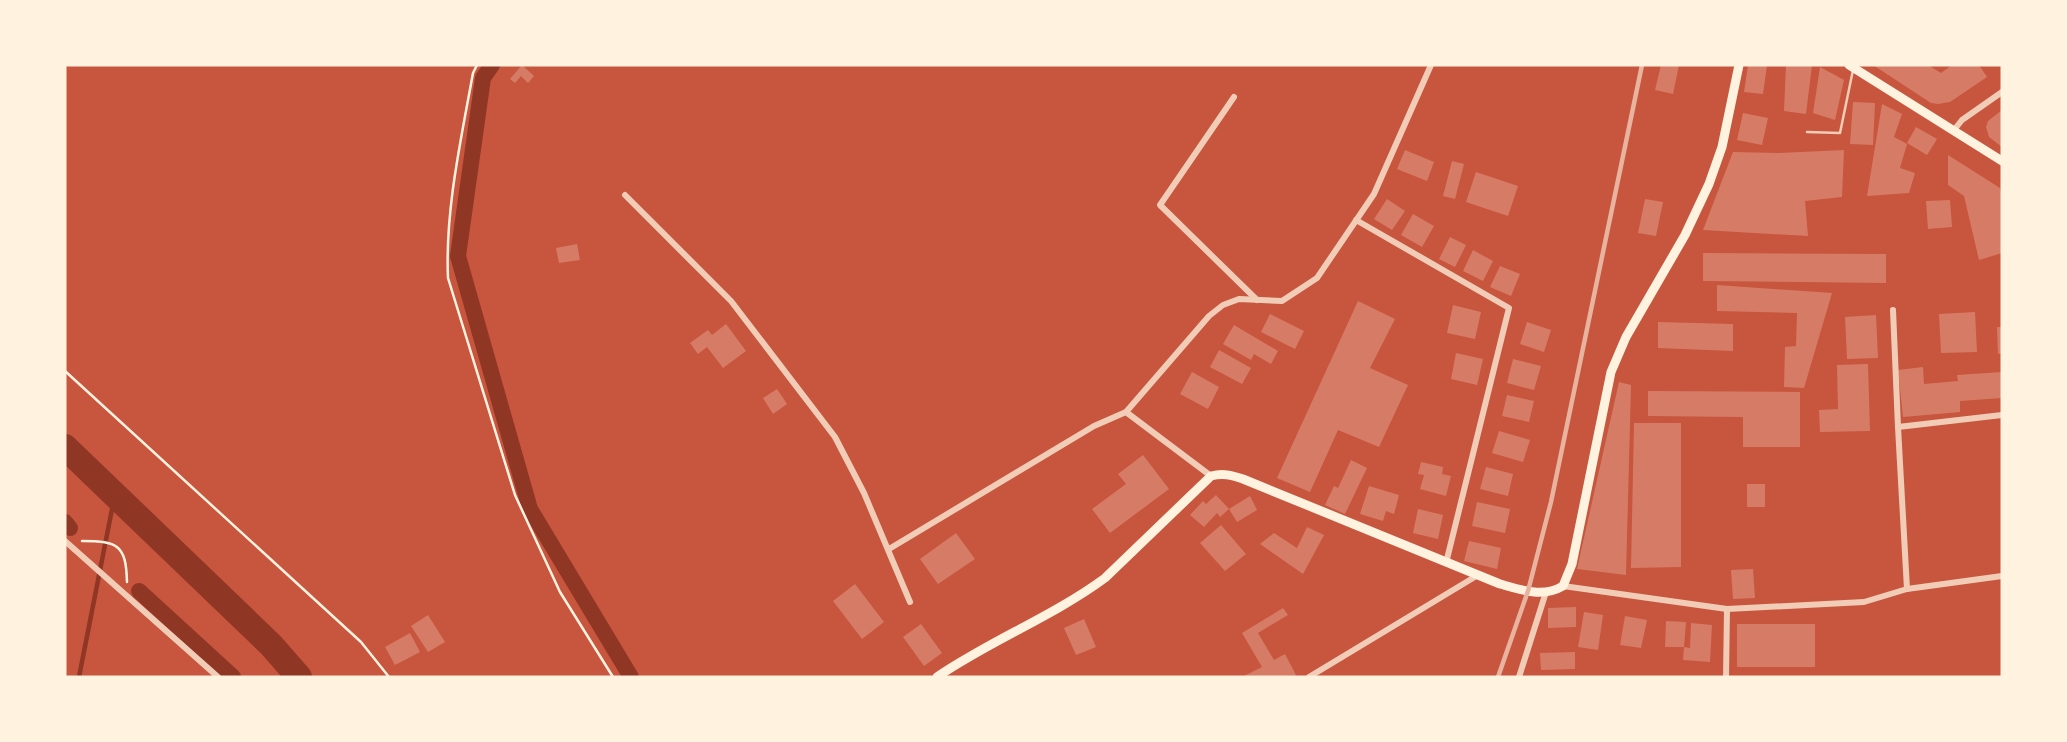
<svg xmlns="http://www.w3.org/2000/svg" width="2067" height="742" font-family="'Roboto Condensed',sans-serif">
<style>
.lines{fill:none;stroke-linecap:round;stroke-linejoin:round}
.stream{stroke:#8f3625;stroke-width:4.5}
.canal{stroke:#8f3625;stroke-width:16}
.river{stroke:#8f3625;stroke-width:26}
.building{fill:#d67c66}
.path{stroke:#fff3e0;stroke-width:2.5}
.service{stroke:#f1ccb7;stroke-width:2.5}
.minor{stroke:#f1ccb7;stroke-width:6}
.secondary{stroke:#fff3e0;stroke-width:9}
.rail{stroke:#e9b49f;stroke-width:4.5}
</style>
<rect width="100%" height="100%" fill="#c8553d"/>
<g class="lines">
<path class="stream" d="M79 677 115 494"/>
<g class="canal">
<path d="M492 65 483 78 458 256 530 509 631 677"/>
<path d="M65 522 70 528"/>
<path d="M139 591 233 677"/>
</g>
<path class="river" d="M65 447 271 645 299 677"/>
</g>
<g class="building">
<path d="M522 65 534 76 528 83 521 76 515 83 510 79Z"/>
<path d="M1661 65H1679L1673 94 1655 90Z"/>
<path d="M1748 65H1767L1763 94 1744 92Z"/>
<path d="M1786 65H1812L1806 114 1784 111Z"/>
<path d="M1873 65H1928L1941 73 1952 65H1979L1987 77 1950 102 1938 104 1931 103Z"/>
<path d="M1820 67 1844 80 1835 120 1813 113Z"/>
<path d="M1853 102 1875 103 1873 145 1850 144Z"/>
<path d="M1882 104 1902 114 1894 137 1907 144 1900 168 1915 173 1909 193 1867 196Z"/>
<path d="M2002 110V147L1989 137 1986 127 1988 121Z"/>
<path d="M1743 113 1768 118 1762 145 1737 140Z"/>
<path d="M1916 127 1937 139 1927 155 1907 143Z"/>
<path d="M1405 150 1434 162 1427 181 1397 169Z"/>
<path d="M1844 150 1842 197 1805 201 1808 236 1703 230 1733 152 1779 153Z"/>
<path d="M1948 155 2000 188 2002 198V253L1979 260 1964 196 1948 185Z"/>
<path d="M1452 161 1464 164 1455 199 1443 196Z"/>
<path d="M1476 172 1518 186 1508 216 1466 202Z"/>
<path d="M1387 199 1405 211 1392 230 1374 219Z"/>
<path d="M1645 199 1663 202 1656 236 1638 233Z"/>
<path d="M1950 200 1952 227 1928 229 1926 201Z"/>
<path d="M1413 214 1434 226 1422 247 1401 235Z"/>
<path d="M1450 237 1466 245 1455 267 1439 259Z"/>
<path d="M577 244 580 260 559 263 556 248Z"/>
<path d="M1473 250 1493 261 1483 281 1463 271Z"/>
<path d="M1703 253 1886 254V283L1703 281Z"/>
<path d="M1500 266 1520 274 1511 296 1490 287Z"/>
<path d="M1717 285 1832 293 1804 388 1784 387 1785 347 1796 346 1797 313 1717 311Z"/>
<path d="M1358 301 1395 319 1370 368 1408 385 1379 447 1338 430 1310 492 1277 478Z"/>
<path d="M1453 305 1481 312 1475 339 1447 333Z"/>
<path d="M1975 312 1977 352 1941 353 1939 314Z"/>
<path d="M1270 314 1304 331 1295 349 1261 332Z"/>
<path d="M1876 315 1878 358 1847 359 1845 317Z"/>
<path d="M1527 322 1551 330 1544 352 1520 344Z"/>
<path d="M1658 322 1733 324V351L1658 348Z"/>
<path d="M726 324 746 351 723 368 707 347 698 354 690 343 708 330 712 335Z"/>
<path d="M1234 325 1278 351 1271 364 1254 354 1251 360 1223 344Z"/>
<path d="M1997 327H2002V353L1998 354Z"/>
<path d="M1219 350 1251 368 1242 384 1210 367Z"/>
<path d="M1456 353 1483 359 1477 385 1451 379Z"/>
<path d="M1513 359 1541 366 1534 390 1507 383Z"/>
<path d="M1868 364 1870 431 1820 432 1819 410 1838 409 1837 365Z"/>
<path d="M1923 367 1924 384 1958 381 1957 375 2002 372V398L1960 401V412L1903 417 1898 370Z"/>
<path d="M1192 372 1219 387 1208 409 1180 394Z"/>
<path d="M1619 382 1631 385 1626 575 1577 569Z"/>
<path d="M777 389 787 404 773 414 763 398Z"/>
<path d="M1648 391 1800 392V447H1743V417L1648 416Z"/>
<path d="M1507 395 1534 401 1529 422 1502 416Z"/>
<path d="M1634 423H1681V567L1631 568Z"/>
<path d="M1499 431 1530 440 1523 462 1492 453Z"/>
<path d="M1143 455 1169 489 1110 533 1092 509 1126 484 1118 474Z"/>
<path d="M1351 460 1367 468 1345 514 1325 505 1334 486 1338 488Z"/>
<path d="M1421 462 1443 467 1442 474 1451 476 1446 496 1420 489 1424 475 1418 474Z"/>
<path d="M1486 467 1513 474 1508 496 1480 489Z"/>
<rect x="1747" y="484" width="18" height="23"/>
<path d="M1369 486 1399 495 1394 514 1386 511 1383 521 1360 514Z"/>
<path d="M1216 495 1229 509 1220 517 1217 513 1204 527 1190 515 1203 501 1206 504Z"/>
<path d="M1250 496 1257 510 1237 522 1229 509Z"/>
<path d="M1477 502 1510 509 1505 533 1472 526Z"/>
<path d="M1418 509 1443 515 1438 539 1413 533Z"/>
<path d="M1221 525 1246 554 1225 571 1200 543Z"/>
<path d="M1307 527 1324 535 1303 574 1260 544 1274 533 1297 548Z"/>
<path d="M956 533 975 559 938 584 920 559Z"/>
<path d="M1469 541 1501 548 1497 569 1464 561Z"/>
<path d="M1753 569 1755 598 1733 599 1731 570Z"/>
<path d="M855 584 884 622 862 639 833 601Z"/>
<path d="M1576 607V627L1548 628V608Z"/>
<path d="M1283 608 1288 615 1258 633 1274 660 1285 654 1296 675 1293 677H1242L1262 667 1242 633Z"/>
<path d="M1584 612 1603 615 1598 650 1578 647Z"/>
<path d="M428 615 445 642 428 652 411 626Z"/>
<path d="M1625 616 1647 620 1641 648 1620 645Z"/>
<path d="M1084 619 1096 647 1076 655 1064 628Z"/>
<path d="M1666 621 1686 622 1684 647 1690 648 1691 623 1712 625 1710 662 1683 660 1684 647H1665Z"/>
<path d="M921 624 942 653 924 666 903 637Z"/>
<rect x="1737" y="624" width="78" height="43"/>
<path d="M410 633 420 652 395 665 385 647Z"/>
<path d="M1575 652V669L1541 670 1540 653Z"/>
</g>
<g class="lines">
<g class="path">
<path d="M477 65 473 73C461 140 445 210 448 278L515 495 560 592 613 677"/>
<path d="M65 371 361 642 389 677"/>
<path d="M82 541C119 541 126 546 127 582"/>
</g>
<path class="service" d="M1807 132 1840 133 1853 70"/>
<g class="minor">
<path d="M1234 97 1160 205 1257 300"/>
<path d="M1954 130 1962 120 2002 92"/>
<path d="M625 195 731 301 835 437 864 493 910 602"/>
<path d="M1356 220 1509 308 1446 563"/>
<path d="M1893 310 1898 427 2002 415"/>
<path d="M1898 427 1907 589"/>
<path d="M1211 476 1126 412 1209 316 1223 305 1239 299 1282 301 1317 278 1374 194 1431 65"/>
<path d="M65 541 218 677"/>
<path d="M889 549 1094 426 1126 412"/>
<path d="M1563 586 1727 609 1864 602 1907 589 2002 576"/>
<path d="M1309 677 1478 575"/>
<path d="M1519 677 1546 592"/>
<path d="M1726 677 1727 609"/>
</g>
<g class="secondary">
<path d="M1849 65 2002 161"/>
<path d="M937 677C991 640 1052 617 1105 578L1211 476C1223 473 1231 475 1243 479L1500 584C1521 590 1543 598 1563 586L1572 564 1611 372 1626 337 1685 235 1709 184 1722 147 1739 65"/>
</g>
<path class="rail" d="M1498 677 1528 591 1551 502 1642 65"/>
</g>
<rect width="2067" height="742" fill="none" stroke="#fff3e0" stroke-width="133"/>
</svg>
